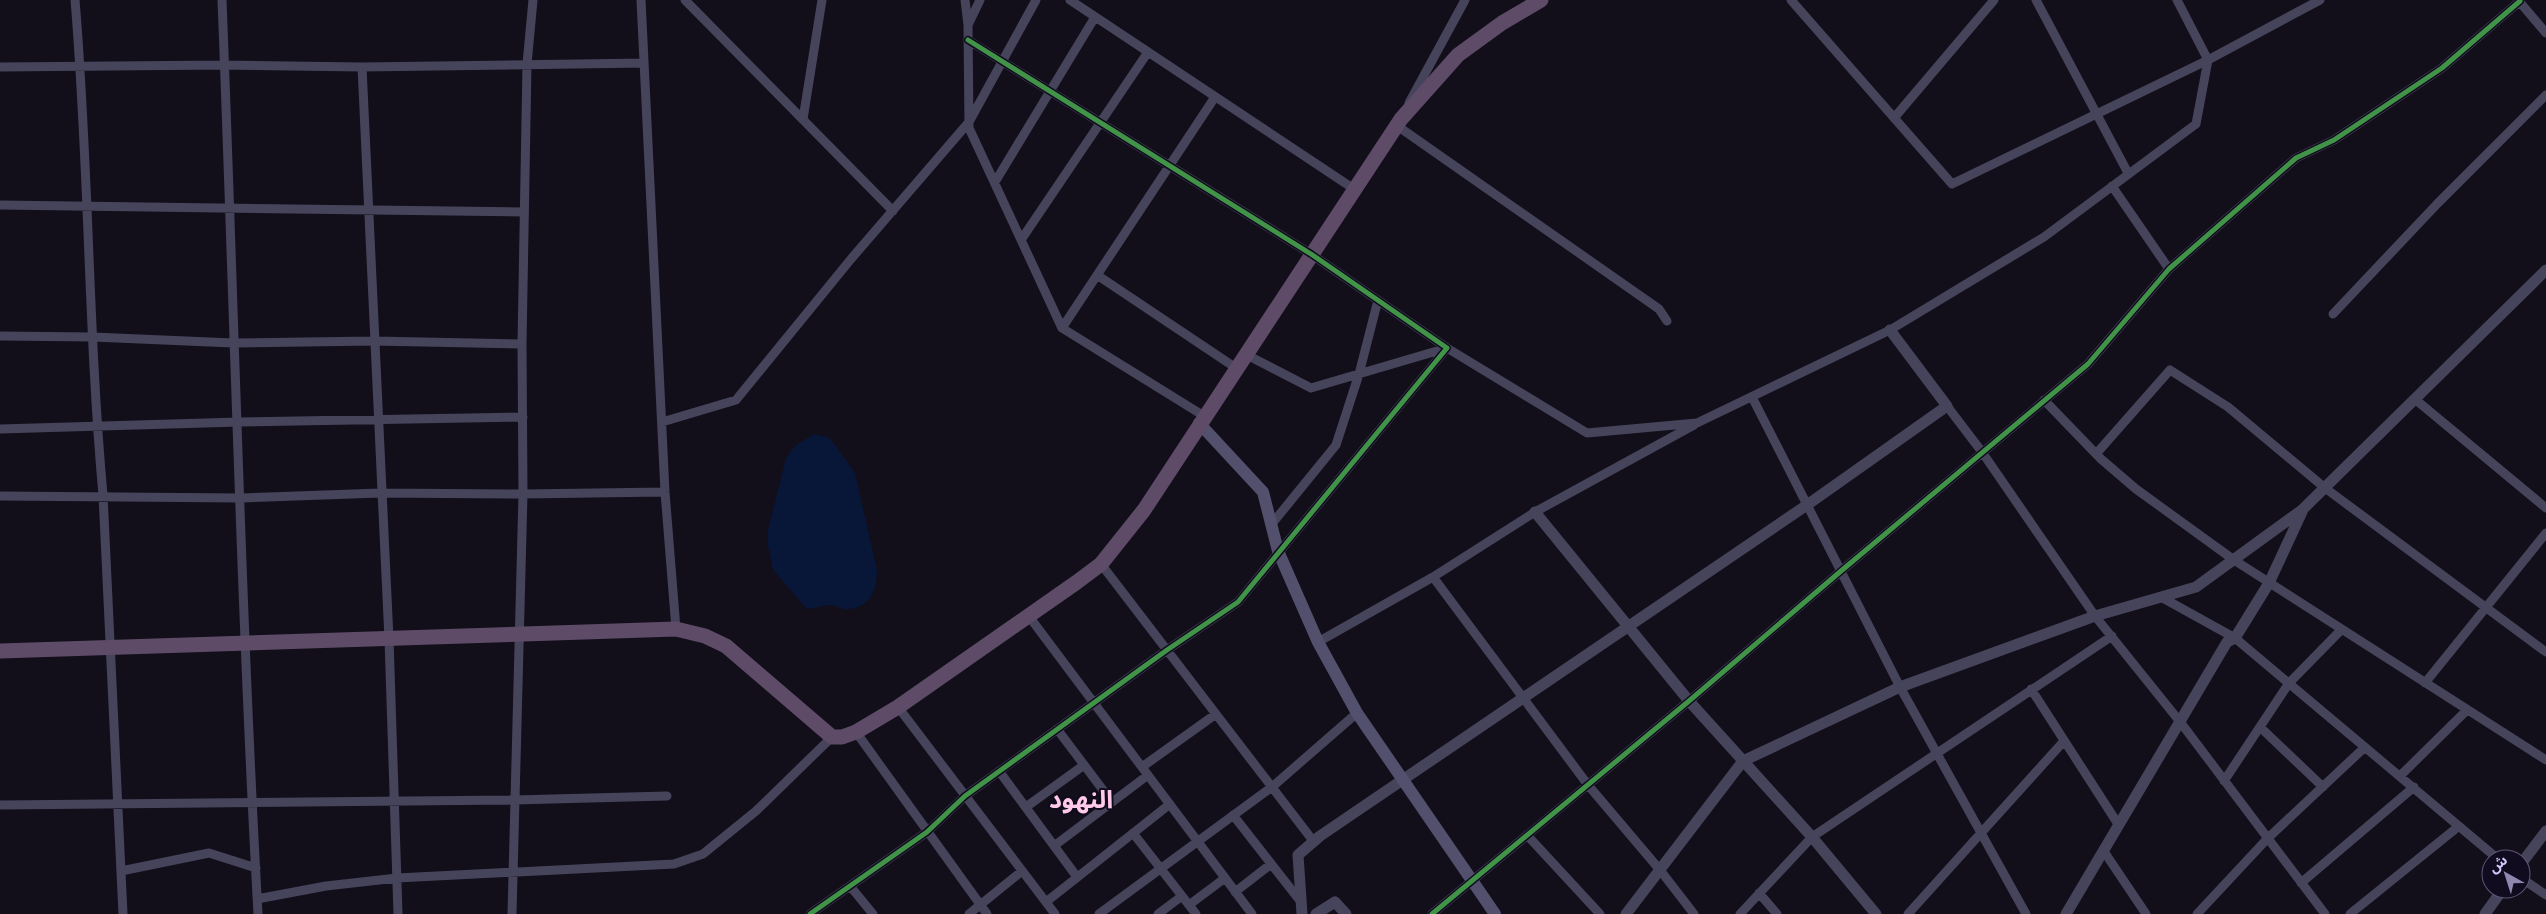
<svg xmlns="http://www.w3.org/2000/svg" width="2546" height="914" viewBox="0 0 2546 914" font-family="Roboto,'Noto Sans Arabic',sans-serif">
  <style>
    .water { fill: #081638 }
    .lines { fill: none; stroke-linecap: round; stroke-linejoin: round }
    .minor { stroke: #46445b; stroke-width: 9 }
    .tertiary { stroke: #46445b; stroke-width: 11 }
    .secondary { stroke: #53506e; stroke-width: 12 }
    .trunk { stroke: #5e4b68; stroke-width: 15 }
    .cycleway-casing { stroke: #100b1e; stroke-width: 8 }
    .cycleway { stroke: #419447; stroke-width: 5 }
    .labels { text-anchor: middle; stroke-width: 4; stroke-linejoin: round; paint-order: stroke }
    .town-label { font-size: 25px; font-weight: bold; fill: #ffcae8; stroke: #100b1e }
  </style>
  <rect width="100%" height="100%" fill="#120f1a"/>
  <path class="water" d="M814,434L828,437L833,442L855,473L877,570C877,589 871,607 849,609C842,610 836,605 830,605C822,605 815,609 807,609L773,570L768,546V530L786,458L795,446Z"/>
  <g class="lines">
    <path class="minor" d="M75,0C89,165 88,331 103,495L123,914
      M222,0C234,305 241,609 258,914
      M641,0L665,492L676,629
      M685,0L893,211
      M965,0L968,25
      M980,0L968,25L969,128L1062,328L1204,416
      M1070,0L1354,189
      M1791,0L1952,184L2208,60L2177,0
      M2036,0L2128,173
      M2518,0L2546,33
      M0,67L224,65L362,67L644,63
      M362,67L389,639L398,914
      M1409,103L1465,0
      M1894,118L1994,0
      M803,119L822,0
      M1396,125L1659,309L1667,321
      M995,182L1095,17
      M2112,186L2169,269
      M0,205L524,212
      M1021,240L1148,52
      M1097,275L1236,368
      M2333,314L2438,203L2546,95
      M1062,328L1215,97
      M0,336L93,337L233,343L374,341L522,344
      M1245,354L1311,388L1447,348L1587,433L1697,423L1890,330L2044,237L2196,124L2208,60L2320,0
      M1752,397L1900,687L2026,914
      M2044,400L2101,459L2136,489L2234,560L2546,760
      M2416,400L2546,508
      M1947,406L1982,452L2095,616L2181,723L2325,914
      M662,422L736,400L851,259L969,122L1036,0
      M0,429L239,422L523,417
      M2096,454L2170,370L2228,407L2325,488L2546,652
      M0,496L241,498L380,493L523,494L665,492
      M1271,525L1336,445L1359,374L1378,300
      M1101,564L1314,842
      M1433,577L1588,785L1660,870L1694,914
      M2161,597L2235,638L2498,859
      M1028,615L1252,914
      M1318,642L1433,577L1535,512L1694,425
      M2425,683L2546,533
      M2031,689L2118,824
      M898,707L1055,914
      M2260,727L2323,787
      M1057,729L1112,802
      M856,732L987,914
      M1142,767L1216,714
      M999,771L1077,877
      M2400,776L2467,710
      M2224,781L2289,683L2341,630
      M0,805L514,800L667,796
      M1026,807L1084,765
      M1233,815L1301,902
      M1133,833L1196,914
      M1527,835L1600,914
      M1054,846L1148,775
      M2103,850L2146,914
      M121,871L209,853L256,868
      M2521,878L2546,895
      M2301,883L2414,787
      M850,886L873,914
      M1235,892L1271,864
      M1759,893L1777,914
      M257,899L326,886L397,878L674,864L703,854L756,811L832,737
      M1046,902L1170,804
      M1189,905L1225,878
      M512,914L523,494L522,344L527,64L533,0
      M810,914L927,832L965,796L1167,650L1238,602L1447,348L1311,254L968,40
      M969,914L1022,871
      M1099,914L1272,787L1357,713
      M1158,914L1182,896
      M1432,914L1689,701L1841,571L2088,364L2169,269L2296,158L2334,140L2442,68L2520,1
      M1740,914L1812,837L2112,636
      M1908,914L2064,741
      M2197,914L2267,839L2365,747
      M2350,914L2459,826"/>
    <path class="tertiary" d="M1535,512L1689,701L1812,837L1876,914
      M2521,864L2546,831
      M1302,914L1298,855L1320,836L1807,505L1947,406L1890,330
      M1316,914L1335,902L1346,914
      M1626,914L1743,761L1900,687L2095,616L2196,587L2302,510L2546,270
      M2066,914L2227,642L2235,638L2269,583L2302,512
      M2485,914L2503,889"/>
    <path class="secondary" d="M1199,423L1263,492L1278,551L1318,642L1357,713L1495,914"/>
    <path class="trunk" d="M0,651L676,629L705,636L726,646L832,737H842L856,732L898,707L1077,582L1101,564L1144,510L1401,119L1458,55L1502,23L1541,0"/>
    <defs>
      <path id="cycleway" d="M810,914L927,832L965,796L1167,650L1238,602L1447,348L1311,254L968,40
        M1432,914L1689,701L1841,571L2088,364L2169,269L2296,158L2334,140L2442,68L2520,1"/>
    </defs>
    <use href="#cycleway" class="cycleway-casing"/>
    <use href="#cycleway" class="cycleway"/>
  </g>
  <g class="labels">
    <g class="town-label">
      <text x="1081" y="808">النهود</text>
    </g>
  </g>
  <g transform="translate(2506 874) rotate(321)"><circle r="24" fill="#100b1e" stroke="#5e5778"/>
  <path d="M0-4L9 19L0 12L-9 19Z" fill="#8f87af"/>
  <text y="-8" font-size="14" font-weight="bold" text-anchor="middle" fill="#d2c8ff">ش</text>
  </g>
</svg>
